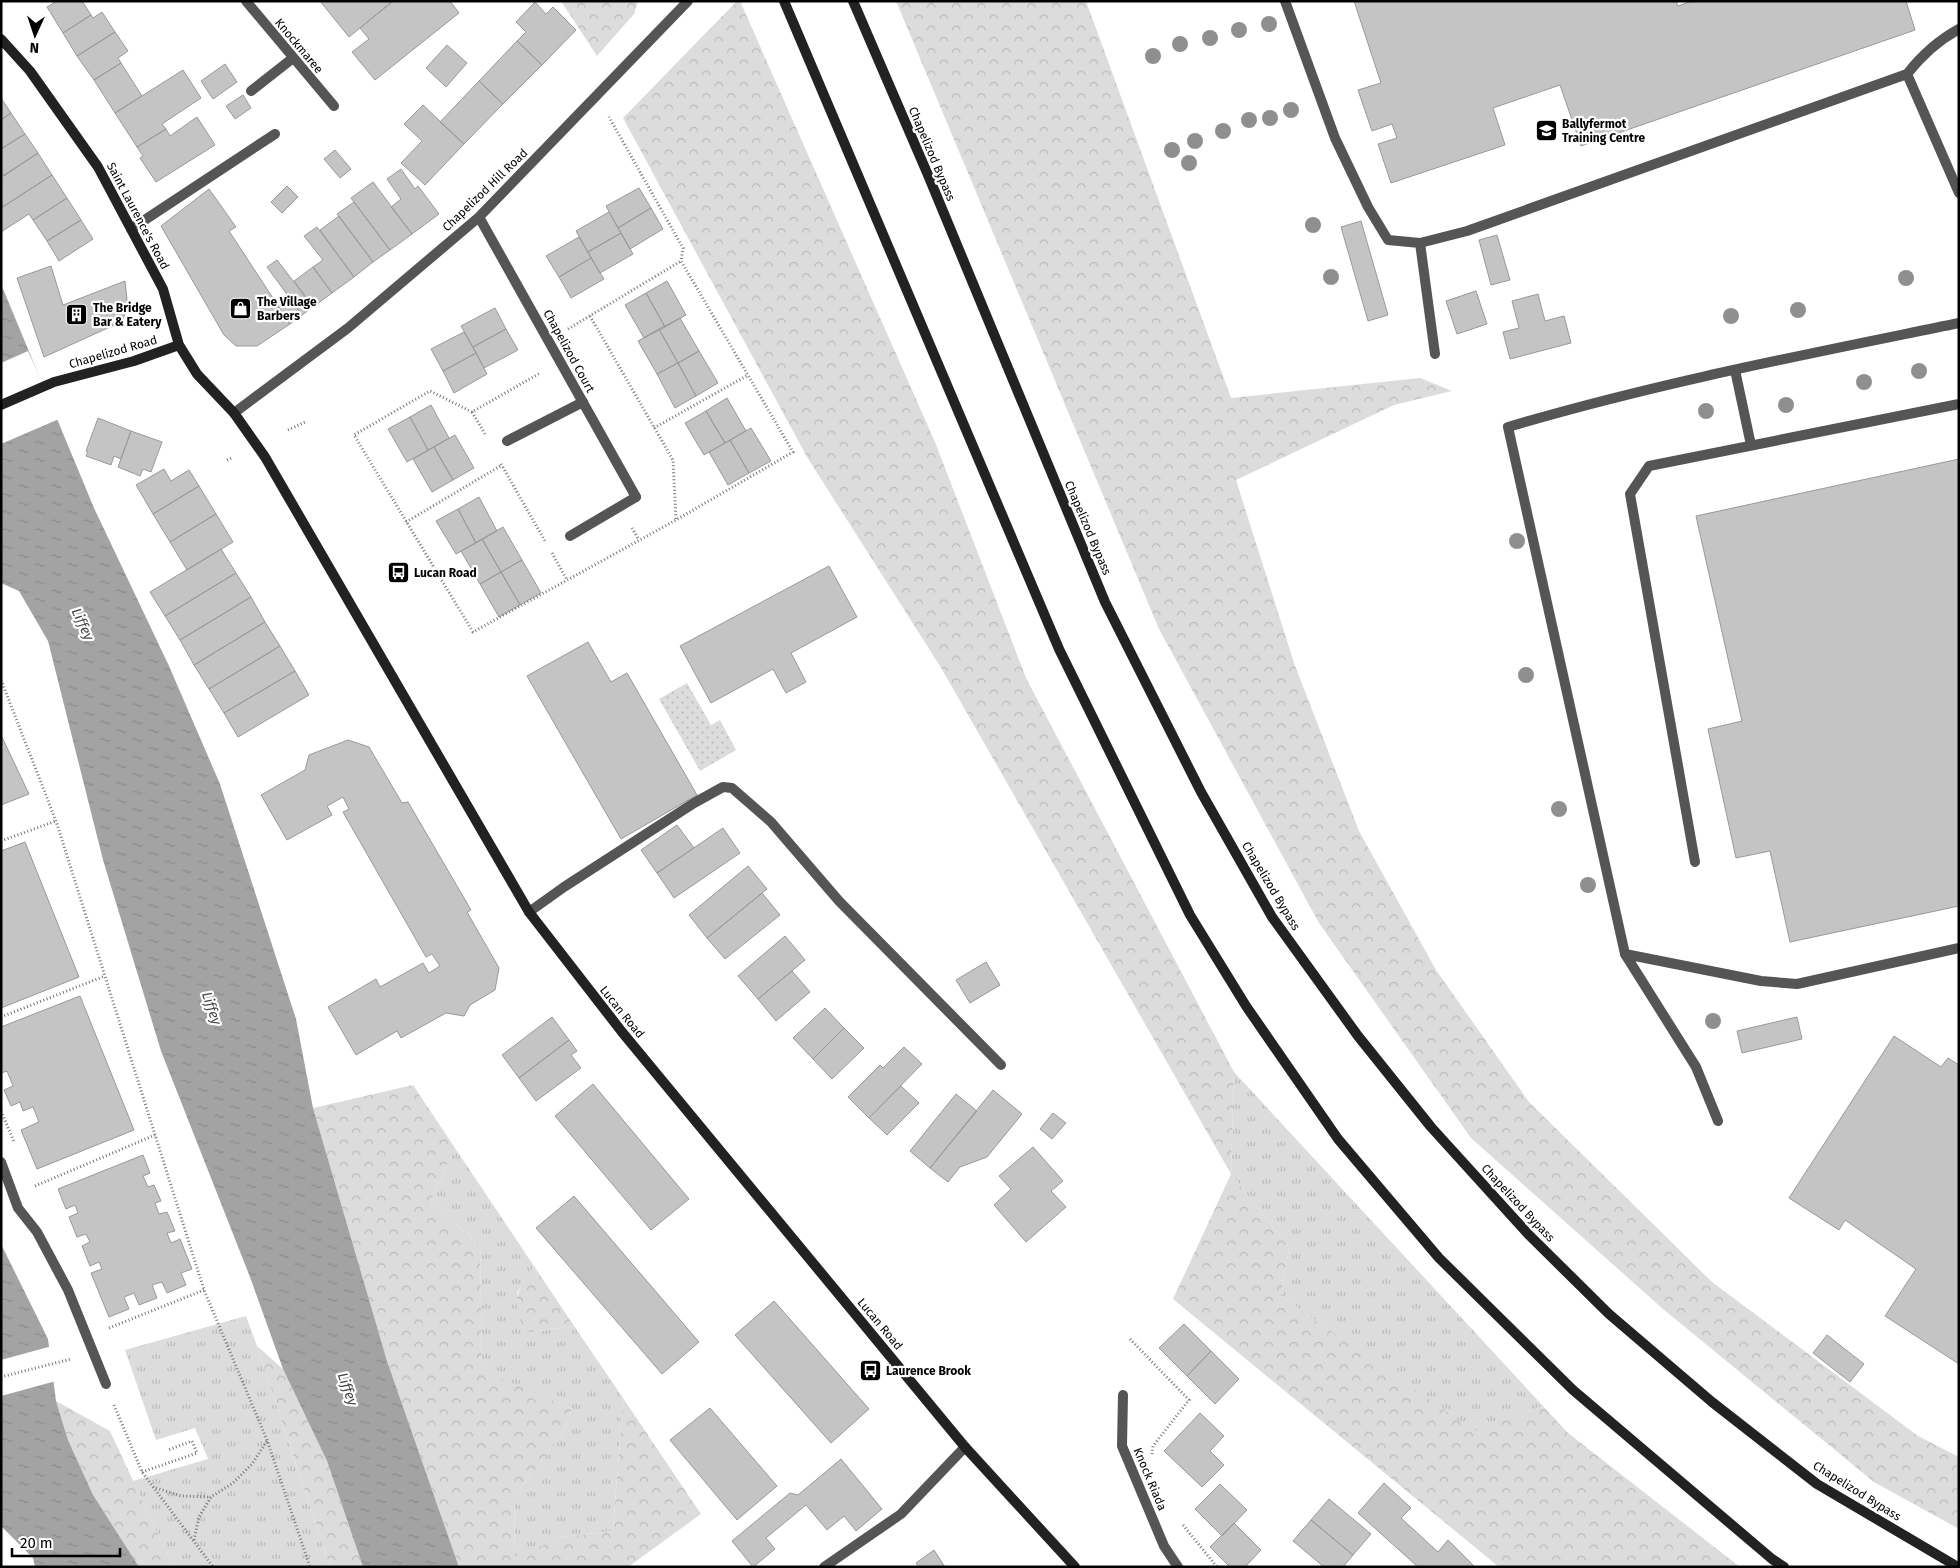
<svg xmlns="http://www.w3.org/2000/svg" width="1960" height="1568" viewBox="0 0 1960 1568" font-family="'Fira Sans',sans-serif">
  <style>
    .grass { fill: url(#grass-tufts) }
    .forest { fill: url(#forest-crowns) }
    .park { fill: url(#park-dots) }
    .water { fill: url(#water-ripples) }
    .pier { fill: #fff }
    .building { fill: #c4c4c4; stroke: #999 }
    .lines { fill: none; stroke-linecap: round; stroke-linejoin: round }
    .path { stroke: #777; stroke-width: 3; stroke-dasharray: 1 2.5; stroke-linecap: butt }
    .lane { stroke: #555; stroke-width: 10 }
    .street { stroke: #555; stroke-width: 10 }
    .secondary { stroke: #222; stroke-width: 10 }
    .tree { fill: #8f8f8f }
    .labels { text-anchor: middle; stroke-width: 4.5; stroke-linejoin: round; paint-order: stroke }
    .street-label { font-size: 12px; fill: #000; stroke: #fff }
    .poi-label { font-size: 12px; font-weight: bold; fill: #000; stroke: #fff; text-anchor: start }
    .water-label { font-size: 14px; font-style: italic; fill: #444; stroke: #fff }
  </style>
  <defs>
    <pattern id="grass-tufts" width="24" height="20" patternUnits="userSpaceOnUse" patternTransform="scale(1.25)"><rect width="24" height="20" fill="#dcdcdc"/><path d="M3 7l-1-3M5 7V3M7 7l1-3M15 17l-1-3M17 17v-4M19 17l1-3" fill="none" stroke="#bbb"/></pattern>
    <pattern id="forest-crowns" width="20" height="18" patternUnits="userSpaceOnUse" patternTransform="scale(1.25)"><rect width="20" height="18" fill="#dcdcdc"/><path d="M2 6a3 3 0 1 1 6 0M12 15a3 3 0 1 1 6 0" fill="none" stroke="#bbb"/></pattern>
    <pattern id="park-dots" width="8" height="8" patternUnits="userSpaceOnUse" patternTransform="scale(1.25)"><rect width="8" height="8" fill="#dcdcdc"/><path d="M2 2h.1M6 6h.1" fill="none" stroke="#bbb" stroke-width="1.8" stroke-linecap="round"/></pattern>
    <pattern id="water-ripples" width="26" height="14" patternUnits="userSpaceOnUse" patternTransform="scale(1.25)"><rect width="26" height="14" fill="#a3a3a3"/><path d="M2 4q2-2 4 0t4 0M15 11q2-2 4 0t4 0" fill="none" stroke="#8b8b8b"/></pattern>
  </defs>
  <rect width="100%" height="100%" fill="#fff"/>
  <path class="grass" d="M1234,1072L1543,1406L1474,1432L1281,1296L1289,1248L1231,1174Z
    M455,1148L534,1266L517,1293L526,1333L574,1326L623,1398L613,1531L563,1537L514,1558L515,1495L562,1434L572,1409L482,1371L480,1246L430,1202Z
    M246,1316L257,1346L330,1567H173L133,1481L208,1459L195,1428L156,1440L125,1350Z"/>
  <path class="forest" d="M561,1H638L634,14L597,56Z
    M737,1H740L935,442L1026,678L1234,1072L1231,1174L1289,1248L1281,1296L1474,1431L1543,1406L1568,1433L1740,1567H1499L1173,1299L1231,1174L940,666L807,457L623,118Z
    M896,1H1086L1231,398L1420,378L1452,391L1394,405L1236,480L1294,663L1359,831L1436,970L1529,1102L1712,1282L1918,1436L1959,1457V1529L1874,1482L1663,1309L1471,1138L1319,923L1159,629Z
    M413,1085L455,1148L430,1202L480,1246L482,1370L572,1409L562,1434L515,1495L514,1557L563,1537L613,1531L623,1398L701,1514L628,1567H459L387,1361L313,1108Z
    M534,1266L574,1326L526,1333C510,1300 515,1295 534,1266Z
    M257,1346L283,1369L327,1461L363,1567H330Z
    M56,1401L110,1431L173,1567H139L93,1496L68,1440Z"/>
  <path class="park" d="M687,683L711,725L720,720L736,750L700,771L659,699Z"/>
  <path class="water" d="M1,284L94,508L169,666L220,784L296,1019L313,1108L387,1361L459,1567H363L327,1461L283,1369L250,1277L161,1051L103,860L48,641L19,591L1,583Z
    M1,1244L48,1339L56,1401L68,1440L93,1495L139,1567H35L33,1558L1,1526Z"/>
  <path class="pier" d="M28,351L59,419L1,444V363Z
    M52,1346L56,1381L1,1396V1360Z"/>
  <path class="building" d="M57,1H82L91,15L63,33L47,7Z
    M320,1H393L349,37Z
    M393,1H450L459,13L375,80L352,52L369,39L360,28Z
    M1354,1H1676L1678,6L1692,1H1906L1915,30L1581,146L1560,85L1493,108L1505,145L1391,183L1378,144L1397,138L1392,124L1372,131L1358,90L1381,83Z
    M535,2L546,14L553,7L576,30L542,65L517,41L526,32L516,22Z
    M102,12L115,32L77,56L63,33L91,15L93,18Z
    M115,32L128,51L118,58L121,63L94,80L77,56Z
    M517,41L542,65L503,104L479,81Z
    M447,45L467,63L446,87L426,68Z
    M121,63L142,96L115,113L94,80Z
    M225,64L237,82L213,99L201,81Z
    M183,70L201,98L162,124L166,129L137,147L115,113Z
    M479,81L503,104L464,144L440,122Z
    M243,95L251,108L235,119L226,106Z
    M1,98L11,113L1,120Z
    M423,105L464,144L425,185L401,163L422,141L404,124Z
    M11,113L25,134L1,149V120Z
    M197,117L215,145L156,182L140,158L143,156L137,147L166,129L170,136Z
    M25,134L38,153L4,176L1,171V149Z
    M335,150L351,169L340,178L324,159Z
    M38,153L52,175L1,208V177Z
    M401,169L415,189L418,186L439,214L412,234L391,207L401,199L387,179Z
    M52,175L67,198L33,220L29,214L1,232V208Z
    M373,182L412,234L390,250L351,198Z
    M287,186L298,197L282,213L271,202Z
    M639,188L651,208L618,228L606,206Z
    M209,189L236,227L229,231L290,324L257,346H236L224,335L161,226Z
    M67,198L81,220L47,241L33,220Z
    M354,202L390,250L373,262L337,214Z
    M651,208L663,229L630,249L618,228Z
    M609,212L621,233L588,252L576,231Z
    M339,216L373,262L354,277L320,230Z
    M81,220L93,239L59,261L47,241Z
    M1361,221L1388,315L1368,321L1341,227Z
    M317,227L354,277L332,293L313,267L323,260L304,236Z
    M621,233L633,254L600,273L588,252Z
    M1497,235L1510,280L1491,285L1479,240Z
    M579,237L591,258L559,277L546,256Z
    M591,258L604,279L571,298L559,277Z
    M277,260L313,307L302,315L267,267Z
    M51,266L63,305L125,281L128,309L121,322L44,357L17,278Z
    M313,267L332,293L313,307L294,281Z
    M667,281L686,315L665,327L646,293Z
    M1476,291L1487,324L1457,334L1446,301Z
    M646,293L665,327L644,338L625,305Z
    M1538,294L1545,321L1564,316L1571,343L1510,359L1503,332L1519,328L1512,301Z
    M288,296L302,315L290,324L276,304Z
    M495,308L506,329L473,347L461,326Z
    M680,318L699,351L678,363L659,329Z
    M506,329L518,350L484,368L473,347Z
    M659,329L678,363L657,374L638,341Z
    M464,332L476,353L443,371L431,349Z
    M699,351L718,383L696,396L678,363Z
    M476,353L487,374L454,393L443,371Z
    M678,363L696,396L675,408L657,374Z
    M727,398L746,431L725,443L706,411Z
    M431,405L449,438L428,450L410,417Z
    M706,411L725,443L704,455L685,423Z
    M410,417L428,450L407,462L388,429Z
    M98,418L131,431L121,459L114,456L111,465L86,456L88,452L86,451Z
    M751,428L771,461L749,473L730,440Z
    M131,431L162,442L151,472L143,469L140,476L118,467Z
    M455,435L474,468L453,480L434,447Z
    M730,440L749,473L728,485L709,452Z
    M434,447L453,480L432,492L413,459Z
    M1959,459V906L1790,942L1770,851L1736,858L1708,729L1742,721L1696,516Z
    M164,469L171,481L189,470L199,486L153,514L136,485Z
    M199,486L216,514L170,542L153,514Z
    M479,497L497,531L476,543L458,509Z
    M458,509L476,543L456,554L436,521Z
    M216,514L233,542L187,570L170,542Z
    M503,527L522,560L501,572L482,539Z
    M482,539L501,572L480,584L461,551Z
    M221,549L236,573L165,616L150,592Z
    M522,560L541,593L520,605L501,572Z
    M829,566L857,617L791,653L806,682L786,693L773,669L711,703L680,646Z
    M501,572L520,605L499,617L480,584Z
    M236,573L251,597L180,640L165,616Z
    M251,597L265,622L194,665L180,640Z
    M265,622L280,646L209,689L194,665Z
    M588,642L611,682L627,673L697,795L621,839L527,676Z
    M280,646L295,671L224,713L209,689Z
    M295,671L309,695L238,737L224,713Z
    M1,735L29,794L1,805Z
    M348,740L369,747L402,803L408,802L471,910L467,912L499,968L495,990L470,1005L464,1016L446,1013L401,1038L397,1031L356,1055L328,1007L376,979L380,987L423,963L429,973L440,966L432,954L426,957L343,812L349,809L343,797L327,806L332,815L287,840L261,795L305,770L309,755Z
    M677,825L694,848L657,873L641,850Z
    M723,828L740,853L674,898L657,873Z
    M25,842L79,977L1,1008V851Z
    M748,866L767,889L707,938L689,915Z
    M762,893L780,915L725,959L707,938Z
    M785,936L805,960L758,999L738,976Z
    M986,962L1000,985L970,1003L956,980Z
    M792,971L810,992L776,1021L758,999Z
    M80,996L134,1130L37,1169L21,1130L39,1122L33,1107L23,1111L20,1102L11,1106L4,1090L13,1086L7,1071L1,1073V1027Z
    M825,1008L844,1028L813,1059L793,1038Z
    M552,1017L569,1040L519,1078L502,1055Z
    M1797,1017L1802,1039L1742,1053L1737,1031Z
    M844,1028L864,1048L832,1079L813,1059Z
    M1894,1036L1941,1067L1948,1058L1959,1065V1364L1885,1316L1916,1269L1845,1220L1839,1230L1789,1198Z
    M569,1040L577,1051L571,1055L581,1068L536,1101L519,1078Z
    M904,1047L922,1064L869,1118L848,1097L880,1065L883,1068Z
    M593,1084L689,1199L651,1230L555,1116Z
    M901,1086L919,1103L887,1135L869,1118Z
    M993,1090L1022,1114L987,1157L960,1167L948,1182L930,1168Z
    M956,1094L977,1111L930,1168L910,1151Z
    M1053,1113L1066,1123L1052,1139L1040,1129Z
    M1033,1147L1063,1181L1051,1191L1066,1207L1026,1242L994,1205L1011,1189L999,1176Z
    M143,1155L150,1173L143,1176L148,1187L154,1185L161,1201L155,1203L159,1214L167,1212L175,1231L167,1233L171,1243L180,1239L192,1269L181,1273L186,1285L167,1293L162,1282L152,1285L157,1298L139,1305L134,1293L124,1297L129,1309L109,1317L91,1273L102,1269L99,1262L90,1266L82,1246L90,1242L86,1234L77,1237L69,1217L78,1213L75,1205L66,1209L58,1189Z
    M574,1196L699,1342L662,1374L536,1228Z
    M774,1301L869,1409L831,1443L735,1335Z
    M1184,1324L1211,1351L1187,1376L1159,1348Z
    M1827,1335L1864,1364L1850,1382L1813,1353Z
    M1211,1351L1239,1379L1215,1404L1187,1376Z
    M710,1408L777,1486L737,1520L670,1440Z
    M1200,1413L1224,1436L1210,1451L1224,1465L1202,1487L1164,1451Z
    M841,1459L882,1509L856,1531L844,1516L827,1530L806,1505L766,1538L775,1549L753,1567L732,1541L790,1493L798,1495Z
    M1384,1483L1411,1508L1401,1518L1438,1552L1448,1540L1475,1567H1418L1358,1513Z
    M1220,1484L1247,1510L1222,1536L1195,1509Z
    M1329,1499L1371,1534L1353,1555L1311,1520Z
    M1311,1520L1353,1555L1343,1567H1324L1293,1541Z
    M1234,1523L1261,1550L1245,1567H1230L1210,1547Z
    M934,1550L945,1567H919L916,1563Z"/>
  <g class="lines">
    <path class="path" d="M590,316L673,460L676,520
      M568,329L681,261
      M472,412L430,391L354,435L473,632L676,520L793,452L681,261L683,248L609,117
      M654,428L748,375
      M288,430L305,422
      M485,434L472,412L540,373
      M227,460L232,458
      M501,464L545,541
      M406,522L502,465
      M632,528L639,540
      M552,553L567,580
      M1,680L56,821L204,1290L267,1440L310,1567
      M1,841L56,821
      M1,1017L105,976
      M1,1111L14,1142
      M35,1186L155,1135
      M109,1328L204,1290
      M1130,1339L1189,1400L1153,1446L1152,1454
      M1,1377L71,1359
      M114,1405L142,1472L213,1567
      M142,1472L197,1453L192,1441L168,1450
      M156,1488L181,1496L211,1497
      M1183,1525L1217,1567
      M194,1540L199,1517L211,1497L233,1483L252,1464L267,1441"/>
    <path class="lane" d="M1285,1L1335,138L1368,207L1388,240L1420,243L1467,231L1907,74L1959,193
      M1907,74C1922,55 1937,41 1959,29
      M251,91L293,58
      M131,229L275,134
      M1420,243L1435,354
      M1735,370L1751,445
      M507,441L583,402
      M570,536L636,497
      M1695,862L1630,494L1649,466L1959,404
      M529,912L564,887L694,803L723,787L732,788L771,822L839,901L1001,1065
      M1625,954L1761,981L1797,984L1959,948
      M1625,954L1696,1067L1718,1121
      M1,1162L18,1208L37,1232L68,1290L106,1384"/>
    <path class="street" d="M246,1L334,106
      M479,217L636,497
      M234,413L348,328L479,217L688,1
      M1625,954L1508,427C1656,383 1808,354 1959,323
      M1123,1395L1122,1446L1164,1546L1178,1567
      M824,1567L901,1514L965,1447"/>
    <path class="secondary" d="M784,1L1059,649L1190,915L1246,1006L1338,1139L1439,1258L1573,1390L1772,1559L1784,1567
      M853,1L928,175L1105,602L1201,792L1272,917L1358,1036L1431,1127L1528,1234L1609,1314L1712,1402L1817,1484L1958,1567
      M1,39L30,71L98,167L163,289L179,345L197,374L234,413L265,457L529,912L622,1032L965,1447L1075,1567
      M1,405L54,382L134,361L179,345"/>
  </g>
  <g class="tree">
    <circle cx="1269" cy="24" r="8"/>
    <circle cx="1239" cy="30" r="8"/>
    <circle cx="1210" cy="38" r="8"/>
    <circle cx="1180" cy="44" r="8"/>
    <circle cx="1153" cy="56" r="8"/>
    <circle cx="1291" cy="110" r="8"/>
    <circle cx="1270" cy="118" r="8"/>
    <circle cx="1249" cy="120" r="8"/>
    <circle cx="1223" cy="131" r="8"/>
    <circle cx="1195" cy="141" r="8"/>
    <circle cx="1172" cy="150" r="8"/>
    <circle cx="1189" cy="163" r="8"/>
    <circle cx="1313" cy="225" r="8"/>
    <circle cx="1331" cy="277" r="8"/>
    <circle cx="1906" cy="278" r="8"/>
    <circle cx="1798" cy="310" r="8"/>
    <circle cx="1731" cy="316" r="8"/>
    <circle cx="1919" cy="371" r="8"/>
    <circle cx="1864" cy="382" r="8"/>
    <circle cx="1786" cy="405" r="8"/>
    <circle cx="1706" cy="411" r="8"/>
    <circle cx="1517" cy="541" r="8"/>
    <circle cx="1526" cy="675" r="8"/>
    <circle cx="1559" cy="809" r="8"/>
    <circle cx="1588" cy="885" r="8"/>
    <circle cx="1713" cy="1021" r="8"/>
  </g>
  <defs>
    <symbol id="university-square" viewBox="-11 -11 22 22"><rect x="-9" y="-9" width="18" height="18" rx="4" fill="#000" stroke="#fff"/><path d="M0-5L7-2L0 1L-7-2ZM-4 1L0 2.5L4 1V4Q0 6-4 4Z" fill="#fff"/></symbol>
    <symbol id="shop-square" viewBox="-11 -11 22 22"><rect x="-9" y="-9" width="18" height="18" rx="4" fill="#000" stroke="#fff"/><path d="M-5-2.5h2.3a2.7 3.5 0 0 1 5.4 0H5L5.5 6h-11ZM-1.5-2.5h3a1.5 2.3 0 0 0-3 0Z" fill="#fff"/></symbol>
    <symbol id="building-square" viewBox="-11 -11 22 22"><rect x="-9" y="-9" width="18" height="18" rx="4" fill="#000" stroke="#fff"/><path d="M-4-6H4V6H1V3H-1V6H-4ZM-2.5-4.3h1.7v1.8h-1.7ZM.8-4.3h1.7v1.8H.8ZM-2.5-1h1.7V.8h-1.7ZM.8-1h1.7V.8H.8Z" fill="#fff"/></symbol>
    <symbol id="bus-square" viewBox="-11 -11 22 22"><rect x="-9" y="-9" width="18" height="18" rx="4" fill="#000" stroke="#fff"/><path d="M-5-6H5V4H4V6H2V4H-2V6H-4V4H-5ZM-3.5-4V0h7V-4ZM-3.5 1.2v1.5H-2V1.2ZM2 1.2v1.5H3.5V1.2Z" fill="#fff"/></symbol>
  </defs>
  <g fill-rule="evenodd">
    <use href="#university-square" x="1534" y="118" width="25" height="25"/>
    <use href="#shop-square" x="228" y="296" width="25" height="25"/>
    <use href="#building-square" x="64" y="302" width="25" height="25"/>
    <use href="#bus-square" x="386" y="560" width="25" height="25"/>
    <use href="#bus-square" x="858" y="1358" width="25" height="25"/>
  </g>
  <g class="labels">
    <g class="street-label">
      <text transform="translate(299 46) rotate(50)" y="4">Knockmaree</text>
      <text transform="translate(932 154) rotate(67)" y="4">Chapelizod Bypass</text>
      <text transform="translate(485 190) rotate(-44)" y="4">Chapelizod Hill Road</text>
      <text transform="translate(138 216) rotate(62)" y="4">Saint Laurence's Road</text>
      <text transform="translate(569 351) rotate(61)" y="4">Chapelizod Court</text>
      <text transform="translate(113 352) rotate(-16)" y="4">Chapelizod Road</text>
      <text transform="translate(1088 528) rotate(67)" y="4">Chapelizod Bypass</text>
      <text transform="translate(1271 886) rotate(59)" y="4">Chapelizod Bypass</text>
      <text transform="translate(622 1012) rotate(51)" y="4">Lucan Road</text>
      <text transform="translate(1518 1203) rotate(47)" y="4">Chapelizod Bypass</text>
      <text transform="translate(880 1324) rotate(50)" y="4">Lucan Road</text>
      <text transform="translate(1150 1479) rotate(67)" y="4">Knock Riada</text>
      <text transform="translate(1857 1491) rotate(32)" y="4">Chapelizod Bypass</text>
    </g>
    <g class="poi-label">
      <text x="1562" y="128">Ballyfermot<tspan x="1562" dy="14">Training Centre</tspan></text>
      <text x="257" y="306">The Village<tspan x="257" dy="14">Barbers</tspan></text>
      <text x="93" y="312">The Bridge<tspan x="93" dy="14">Bar &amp; Eatery</tspan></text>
      <text x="414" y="577">Lucan Road</text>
      <text x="886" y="1375">Laurence Brook</text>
    </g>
    <g class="water-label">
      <text transform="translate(83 624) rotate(65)" y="5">Liffey</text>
      <text transform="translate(212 1008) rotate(71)" y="5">Liffey</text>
      <text transform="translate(348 1389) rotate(70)" y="5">Liffey</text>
    </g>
  </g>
  <rect width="1960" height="1568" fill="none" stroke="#000000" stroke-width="5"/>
  <g transform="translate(35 35) rotate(183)" stroke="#ffffff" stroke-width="4" paint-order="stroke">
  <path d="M0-4L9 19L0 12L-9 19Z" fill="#000000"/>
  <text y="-8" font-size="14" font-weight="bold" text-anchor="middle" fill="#000000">N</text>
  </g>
  <path d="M12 1548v8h108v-8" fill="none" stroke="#000000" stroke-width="2.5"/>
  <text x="20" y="1548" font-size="15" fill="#000000" stroke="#ffffff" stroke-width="4" paint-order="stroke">20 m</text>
</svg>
